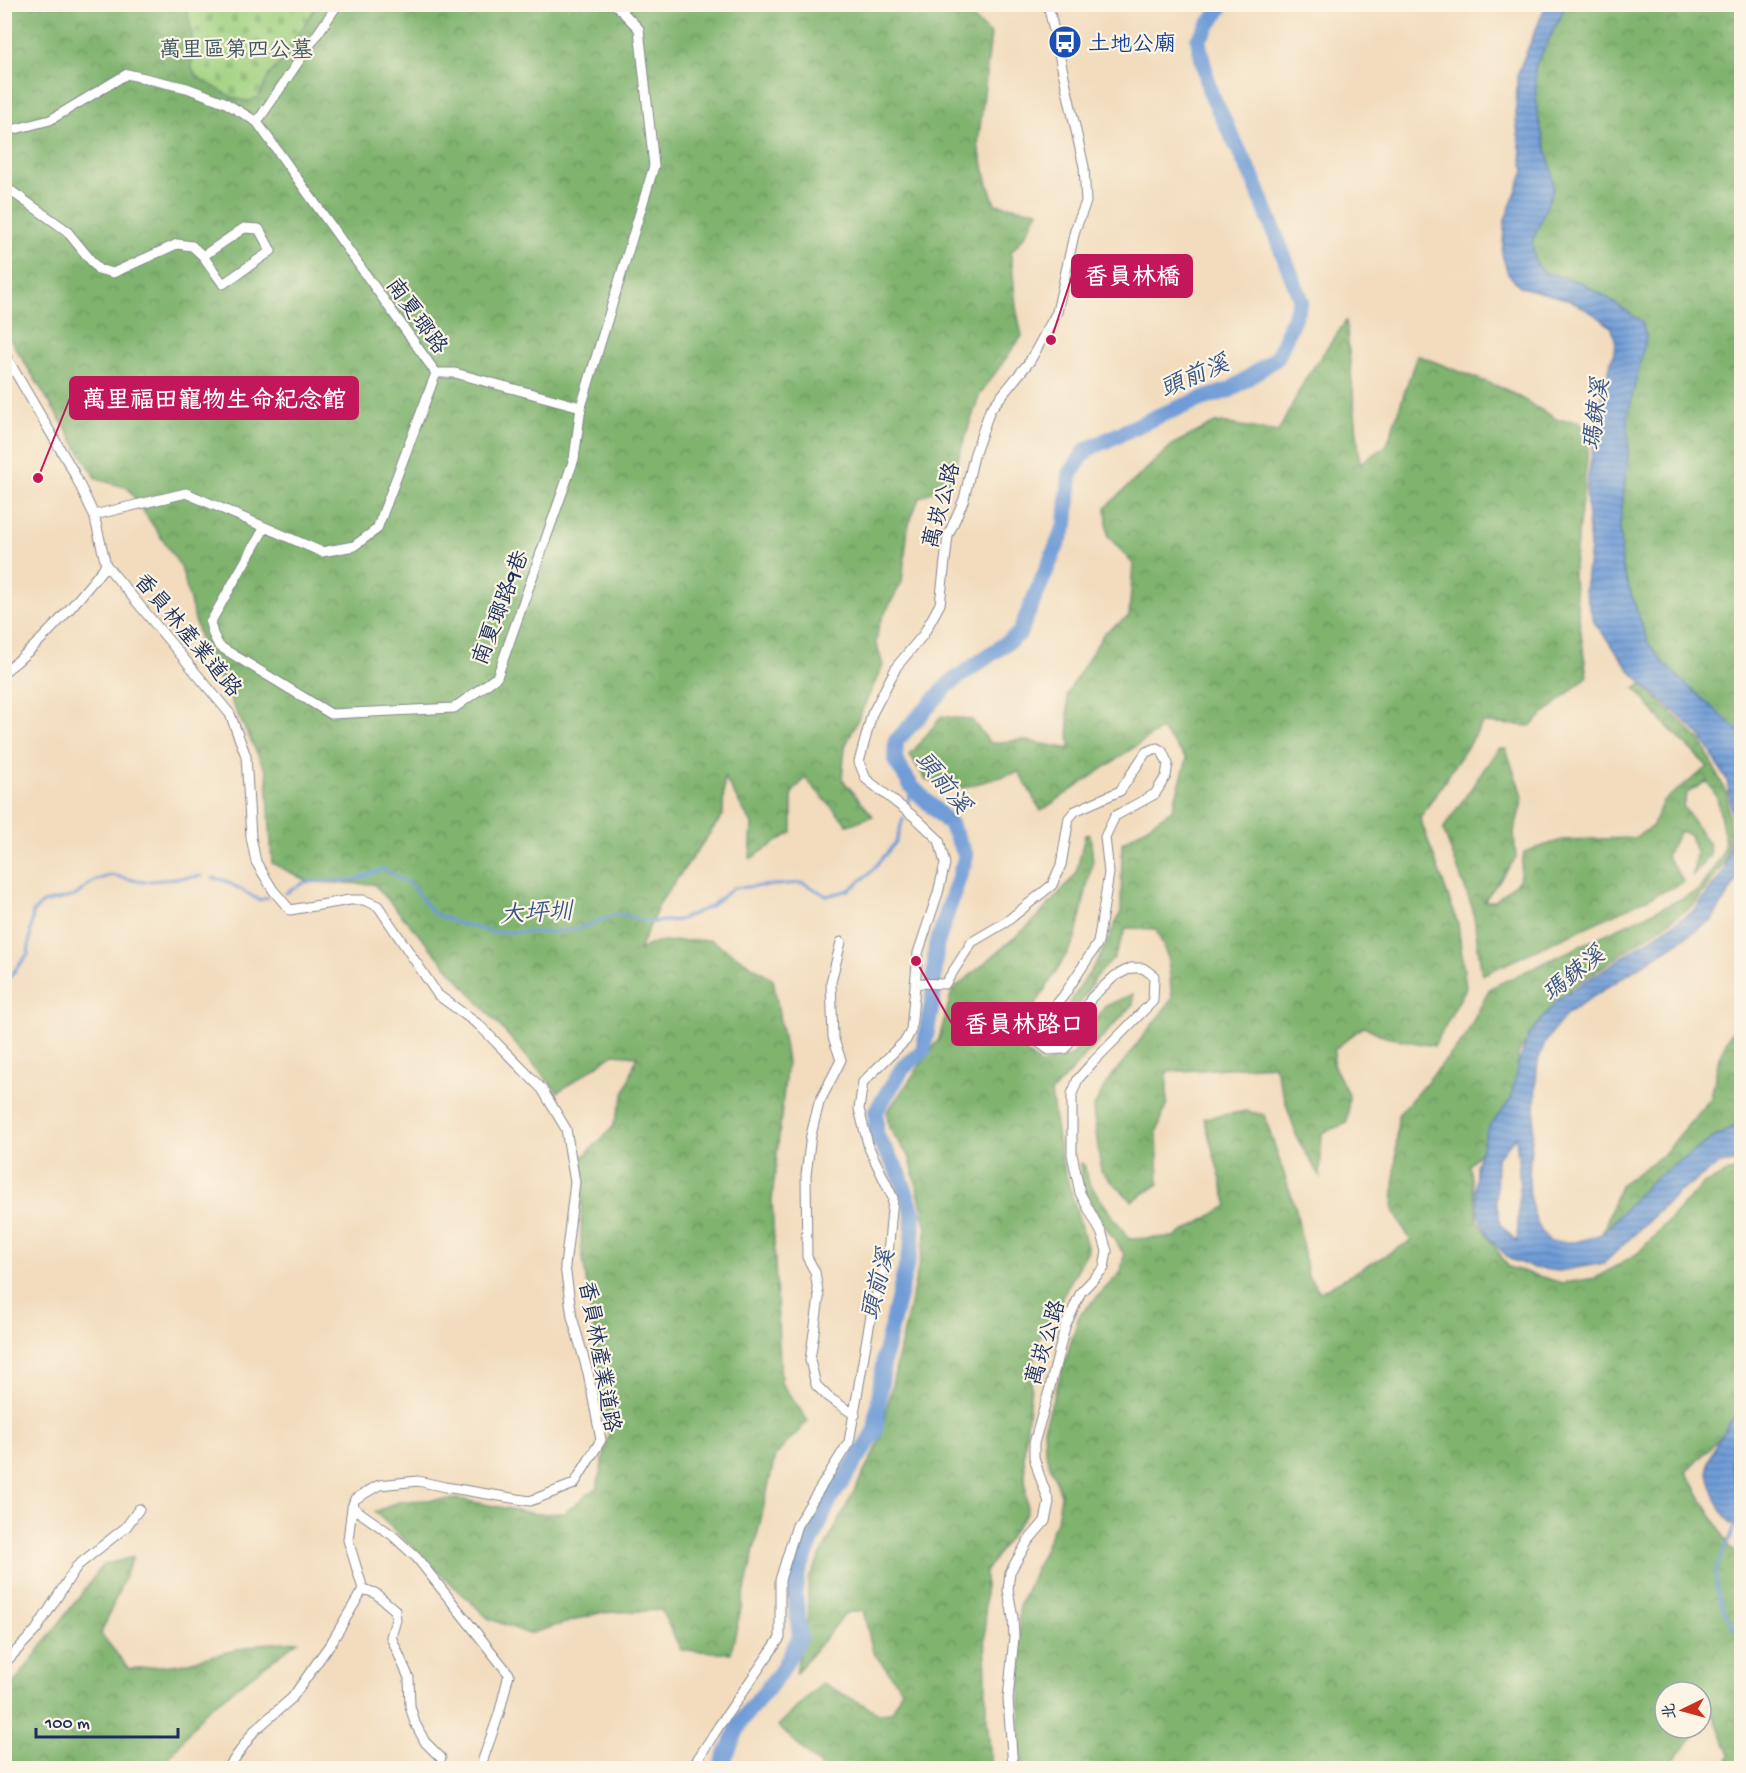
<svg xmlns="http://www.w3.org/2000/svg" width="1746" height="1773" viewBox="0 0 1746 1773" font-family="'Gochi Hand','LXGW WenKai TC',sans-serif">
  <style>
    .forest { fill: url(#forest-crowns); stroke: #4d7166; stroke-width: 1.5; fill-rule: evenodd }
    .cemetery { fill: url(#cemetery-stones); stroke: #5d806f; stroke-width: 1.5 }
    .water { fill: url(#water-rules); stroke: #45669a; stroke-width: 1.5; fill-rule: evenodd }
    .lines { fill: none; stroke-linecap: round; stroke-linejoin: round }
    .stream { stroke: #6f9cd7; stroke-width: 3 }
    .river { stroke: #6f9cd7; stroke-width: 16 }
    .minor-casing { stroke: #86868e; stroke-width: 11 }
    .minor { stroke: #fff; stroke-width: 9 }
    .labels { text-anchor: middle; stroke-width: 4.5; stroke-linejoin: round; paint-order: stroke }
    .transit-label { font-size: 22px; fill: #164399; stroke: #fcf5e5; text-anchor: start }
    .park-label { font-size: 22px; fill: #3c5866; stroke: #fcf5e5 }
    .street-label { font-size: 22px; fill: #1b2f5e; stroke: #fcf5e5 }
    .water-label { font-size: 24px; font-style: italic; fill: #385588; stroke: #fcf5e5 }
    .leader { fill: none; stroke: #c2185b; stroke-width: 2 }
    .callout-dot { fill: #c2185b; stroke: #fcf5e5; stroke-width: 2 }
    .callout { fill: #c2185b; stroke: #c2185b; stroke-width: 2 }
    .callout-label { font-size: 24px; text-anchor: middle; font-weight: bold; fill: #fff }
  </style>
  <defs>
    <pattern id="forest-crowns" width="20" height="18" patternUnits="userSpaceOnUse" patternTransform="scale(1.5)"><rect width="20" height="18" fill="#7fb36e"/><path d="M2 6a3 3 0 1 1 6 0M12 15a3 3 0 1 1 6 0" fill="none" stroke="#67925e"/></pattern>
    <pattern id="cemetery-stones" width="16" height="16" patternUnits="userSpaceOnUse" patternTransform="scale(1.5)"><rect width="16" height="16" fill="#9fd180"/><path d="M2 7V4a2 2 0 0 1 4 0v3zM10 15v-3a2 2 0 0 1 4 0v3z" fill="#88b471"/></pattern>
    <pattern id="water-rules" width="6" height="5" patternUnits="userSpaceOnUse" patternTransform="scale(1.5)"><rect width="6" height="5" fill="#6f9cd7"/><path d="M0 2.5h6" fill="none" stroke="#5a80b2"/></pattern>
  </defs>
  <rect width="100%" height="100%" fill="#fcf5e5"/>
  <filter id="ink" filterUnits="userSpaceOnUse"><feTurbulence type="fractalNoise" baseFrequency=".0167" numOctaves="2"/><feDisplacementMap in="SourceGraphic" scale="12" xChannelSelector="R" yChannelSelector="G"/><feConvolveMatrix kernelMatrix="1 2 1 2 8 2 1 2 1" color-interpolation-filters="sRGB"/></filter>
  <filter id="wash" filterUnits="userSpaceOnUse"><feTurbulence type="fractalNoise" baseFrequency=".008" numOctaves="4" result="noise"/><feDisplacementMap in="SourceGraphic" scale="24" xChannelSelector="R" yChannelSelector="G"/><feGaussianBlur stdDeviation="1.35" result="paint"/><feColorMatrix in="noise" values="0 0 0 0 0 0 0 0 0 0 0 0 0 0 0 0 0 1.4 0 .05"/><feComposite in="paint" operator="in"/></filter>
  <g filter="url(#wash)">
    <rect width="100%" height="100%" fill="#f2dcbd"/>
    <path class="forest" d="M957,4L991,34L978,145L988,184L995,204L1038,211L1026,234L1011,252L1016,307L1022,336L980,394L950,482L919,498L908,527L902,582L879,624L876,643L883,665L845,747L842,779L873,816L848,825L805,778L792,793V832L750,859L752,824L724,777L723,815L661,901L639,950L656,942L711,940L773,979L787,1061L772,1201L781,1383L808,1421L775,1456L731,1653L681,1650L661,1610L599,1613L529,1634L488,1618L375,1512L401,1501L458,1499L536,1514L564,1513L597,1487L609,1434L581,1245L582,1158L613,1127L637,1056L614,1054L558,1092L374,884L309,882L272,863L267,773L200,639L181,567L128,488L97,479L5,331V5Z
      M1566,5H1741V734L1665,665L1648,643L1622,567L1620,526L1628,455V414L1646,337L1642,322L1606,297L1580,282L1545,273L1535,262L1532,242L1553,190L1552,171L1537,113L1535,67Z
      M1346,321L1360,463L1387,445L1417,355L1507,390L1558,420L1578,421L1590,435L1573,575L1587,677L1530,726L1483,723L1420,818L1458,924L1466,988L1434,1046L1385,1037L1364,1026L1335,1049L1333,1064L1349,1096L1347,1123L1322,1133L1320,1177L1297,1138L1274,1065L1167,1072V1103L1157,1132L1159,1184L1132,1201L1101,1171L1093,1109L1106,1084L1172,999L1168,958L1156,929L1126,928L1114,958L1095,978L1068,1024L1056,1035L1053,1028L1099,958L1121,912L1122,843L1172,810L1187,759L1161,729L1041,811L1019,772L961,788L926,780L910,755L942,716L972,720L990,743L1022,740L1070,749L1067,694L1104,633L1129,616L1133,564L1108,536L1106,507L1173,444L1217,422L1278,432L1306,378Z
      M1642,684L1701,741L1727,794L1730,833L1724,864L1694,905L1571,988L1518,1053L1515,1108L1469,1165L1478,1221L1508,1267L1562,1283L1596,1278L1638,1253L1703,1184L1741,1167V1418L1736,1421L1686,1472L1732,1550L1741,1554V1768H1725L1730,1755L1713,1714L1666,1768H1022L1020,1741L1019,1607L1057,1520L1061,1495L1045,1452L1044,1428L1079,1316L1121,1272L1124,1254C1107,1227 1079,1196 1080,1163L1084,1165L1089,1183L1129,1239L1174,1237L1228,1206L1204,1118L1246,1111L1264,1115L1296,1209L1308,1276L1320,1292L1411,1241L1393,1210L1398,1115L1464,1039L1490,988L1698,891L1721,857L1725,840L1717,797L1707,781L1687,793L1683,806L1709,845L1710,855L1693,875L1696,852L1690,835L1680,831L1666,856L1684,882L1482,975L1473,910L1443,829L1498,749H1506L1523,798L1514,832L1516,858L1484,901H1495L1519,880L1524,852L1562,840L1634,838L1652,827L1663,801L1708,767L1662,721L1635,688ZM1665,1692H1701V1728H1665Z
      M1090,834L1093,860L1075,940L1030,1014L1022,1032L1025,1051L1040,1064L1072,1056L1105,1006L1133,994V1004L1051,1093L1061,1158L1088,1250L1035,1347L1024,1454L1027,1512L985,1572L986,1711L992,1768H822L778,1726L822,1683L879,1713L892,1712L902,1689L873,1652L863,1610L846,1613L795,1674L808,1617V1580L879,1443L927,1229L910,1158L889,1128L887,1112L939,1039L952,991L1035,920L1076,874L1085,835Z
      M1741,1024V1123L1710,1140L1651,1181L1602,1234L1620,1185L1663,1155L1711,1098L1719,1057L1730,1034Z
      M133,1557L101,1634L129,1669L180,1664L260,1644L298,1641L206,1710L168,1759L166,1768H5V1695L103,1565Z"/>
    <path class="cemetery" d="M186,5V4L317,5L280,63L269,75L259,97L247,102L232,97L197,77L192,69V35Z"/>
    <path class="water" d="M1546,5H1566L1535,67L1537,113L1552,171L1553,190L1532,242L1535,262L1545,273L1580,282L1606,297L1642,322L1646,337L1628,414V455L1620,526L1622,568L1648,643L1665,665L1742,734V867L1738,878L1712,920L1569,1012C1557,1026 1544,1040 1539,1058C1535,1073 1536,1093 1535,1109C1532,1150 1517,1208 1550,1242H1576L1602,1234L1651,1181L1710,1140L1741,1123V1161L1720,1164L1678,1193L1604,1263L1559,1271L1534,1268L1510,1259L1490,1239L1479,1216L1475,1192L1476,1166L1488,1128L1511,1099L1518,1064L1529,1035L1558,999L1695,910L1724,871L1734,827L1727,780L1702,737L1633,674L1594,622L1585,591L1590,548L1586,490L1600,405L1616,343L1612,328L1597,316L1570,300L1521,287L1508,274L1502,254L1505,220L1524,171L1516,120L1517,75ZM1516,1136L1520,1183L1517,1242L1501,1225L1496,1200L1497,1158Z
      M1741,1408V1435L1731,1462L1736,1483L1741,1494V1528C1738,1526 1732,1524 1729,1521C1719,1510 1706,1478 1708,1464C1711,1450 1731,1418 1741,1408Z"/>
    <g class="lines">
      <path class="stream" d="M908,802L912,787
        M213,878L224,880L259,900L268,898
        M286,893L305,882L355,880L383,869L411,885L433,913L454,922L492,932H555L581,928L616,914L653,922L679,920L711,906L733,888L803,883L827,896L849,890L869,874L896,842L903,819
        M4,984L28,954L33,912L43,903L75,896L92,882L111,875L142,882L201,876
        M1736,1522C1732,1540 1719,1556 1716,1571C1712,1592 1730,1625 1742,1642"/>
      <path class="river" d="M720,1768L741,1721L780,1673L800,1637L795,1594L797,1575L829,1501L875,1432L884,1357L912,1243L913,1213L899,1173L876,1135V1111L902,1069L923,1051L933,999L936,946L966,856L950,824L912,787L895,760L896,741L950,683L1019,634L1066,524L1070,474L1086,450L1156,417L1199,400L1230,390L1277,358L1301,300L1255,183L1210,92L1198,40L1223,4"/>
    </g>
  </g>
  <g filter="url(#ink)">
    <g class="lines">
      <defs>
        <path id="minor" d="M257,122L338,4
          M4,132L50,120L127,74L187,88L224,102L257,122L436,373L377,529L354,546L322,552L186,493L94,515
          M4,186L66,230L98,269L113,273L177,244L192,246L203,256L223,284L271,251L259,229L244,228L203,256
          M4,353L73,471L94,515L106,565L230,714L246,756L251,837L256,862L273,890L290,910L350,900H364L378,906L438,995L479,1025L542,1089L566,1129L575,1182L565,1266L572,1317L588,1373L601,1440L574,1484L530,1501L445,1487L418,1481L379,1485L355,1499L352,1507L392,1535L417,1558L509,1674L499,1714L480,1768
          M436,373H455L581,407L654,166L639,29L615,4
          M265,527L210,623L213,634L219,646L331,714L454,708L497,677L574,459L581,407
          M4,672C43,642 76,603 106,565
          M841,942L831,982L833,1037L841,1060L819,1103L811,1135L806,1175L807,1257L815,1272L819,1298L810,1360L816,1385L828,1397L855,1415
          M915,983L945,984L972,942L1006,922L1052,885L1061,865L1069,818L1075,811L1120,791L1146,752L1157,748L1162,751L1168,764L1166,776L1155,794L1115,816L1105,837L1109,873L1098,943L1064,995L1038,1027L1037,1041L1049,1050L1065,1049L1075,1033L1091,998L1115,976L1131,968H1143L1154,976L1153,1001L1093,1062L1078,1079L1072,1094V1154L1080,1193L1102,1234L1107,1251L1104,1268L1081,1292L1065,1327L1049,1391L1034,1443V1457L1039,1474L1049,1502L1045,1521L1028,1541L1010,1572L1008,1590L1013,1618L1014,1637L1008,1699L1013,1768
          M363,1589L375,1593L395,1610L396,1620L391,1637L409,1678L410,1706L415,1723L425,1742L441,1758
          M4,1664L36,1630L77,1566L126,1527L139,1509
          M228,1768L254,1731L292,1698L333,1640L363,1589L348,1540L352,1507
          M692,1768L719,1726L780,1638V1580L797,1525L849,1442L871,1315L888,1254L893,1198L869,1148L859,1109L863,1082L906,1040L911,1030L918,953L938,893L945,864L939,840L917,819L866,779L859,762L872,714L897,666L923,635L940,604L948,536L964,499L974,456L990,410L1030,361L1057,312L1075,230L1086,202L1084,167L1048,4"/>
      </defs>
      <use href="#minor" class="minor-casing"/>
      <use href="#minor" class="minor"/>
    </g>
  </g>
  <defs>
    <symbol id="bus-disc" viewBox="-11 -11 22 22"><circle r="9.5" fill="#1a4fb4" stroke="#fcf5e5"/><path d="M-5-6H5V4H4V6H2V4H-2V6H-4V4H-5ZM-3.5-4V0h7V-4ZM-3.5 1.2v1.5H-2V1.2ZM2 1.2v1.5H3.5V1.2Z" fill="#fff"/></symbol>
  </defs>
  <g fill-rule="evenodd">
    <use href="#bus-disc" x="1046" y="23" width="38" height="38"/>
  </g>
  <g class="labels">
    <g class="transit-label">
      <text x="1088" y="50">土地公廟</text>
    </g>
    <g class="park-label">
      <text x="236" y="56">萬里區第四公墓</text>
    </g>
    <g class="street-label">
      <text transform="translate(418 315) rotate(54)" y="8">南夏瑯路</text>
      <text transform="translate(940 505) rotate(-75)" y="8">萬崁公路</text>
      <text transform="translate(499 607) rotate(-69)" y="8">南夏瑯路9巷</text>
      <text transform="translate(189 634) rotate(50)" y="8">香員林產業道路</text>
      <text transform="translate(1044 1342) rotate(-73)" y="8">萬崁公路</text>
      <text transform="translate(601 1356) rotate(80)" y="8">香員林產業道路</text>
    </g>
    <g class="water-label">
      <text transform="translate(1194 375) rotate(-23)" y="8">頭前溪</text>
      <text transform="translate(1595 414) rotate(-82)" y="8">瑪鋉溪</text>
      <text transform="translate(944 782) rotate(51)" y="8">頭前溪</text>
      <text transform="translate(536 912) rotate(-3)" y="8">大坪圳</text>
      <text transform="translate(1573 973) rotate(-39)" y="8">瑪鋉溪</text>
      <text transform="translate(877 1284) rotate(-76)" y="8">頭前溪</text>
    </g>
  </g>
  <path class="leader" d="M1051 340L1072 276M38 478L70 398M916 961L952 1024"/>
  <g class="callout-dot">
    <circle cx="1051" cy="340" r="6"/>
    <circle cx="38" cy="478" r="6"/>
    <circle cx="916" cy="961" r="6"/>
  </g>
  <g class="callout">
    <rect x="1072" y="255" width="120" height="42" rx="6"/>
    <rect x="70" y="377" width="288" height="42" rx="6"/>
    <rect x="952" y="1003" width="144" height="42" rx="6"/>
  </g>
  <g class="callout-label">
    <text x="1132" y="284">香員林橋</text>
    <text x="214" y="407">萬里福田寵物生命紀念館</text>
    <text x="1024" y="1032">香員林路口</text>
  </g>
  <rect width="1746" height="1773" fill="none" stroke="#fcf5e5" stroke-width="24"/>
  <g transform="translate(1683 1710) rotate(265)"><circle r="28" fill="#fcf5e5" stroke="#a2a6af" stroke-width="1.5"/>
  <path d="M0-4.5L10 22L0 15L-10 22Z" fill="#c8321e"/>
  <text y="-9" font-size="16" font-weight="bold" text-anchor="middle" fill="#1b2f5e">北</text>
  </g>
  <path d="M36 1728v9h142v-9" fill="none" stroke="#1b2f5e" stroke-width="3"/>
  <text x="45" y="1728" font-size="18" fill="#1b2f5e" stroke="#fcf5e5" stroke-width="4.5" paint-order="stroke">100 m</text>
</svg>
